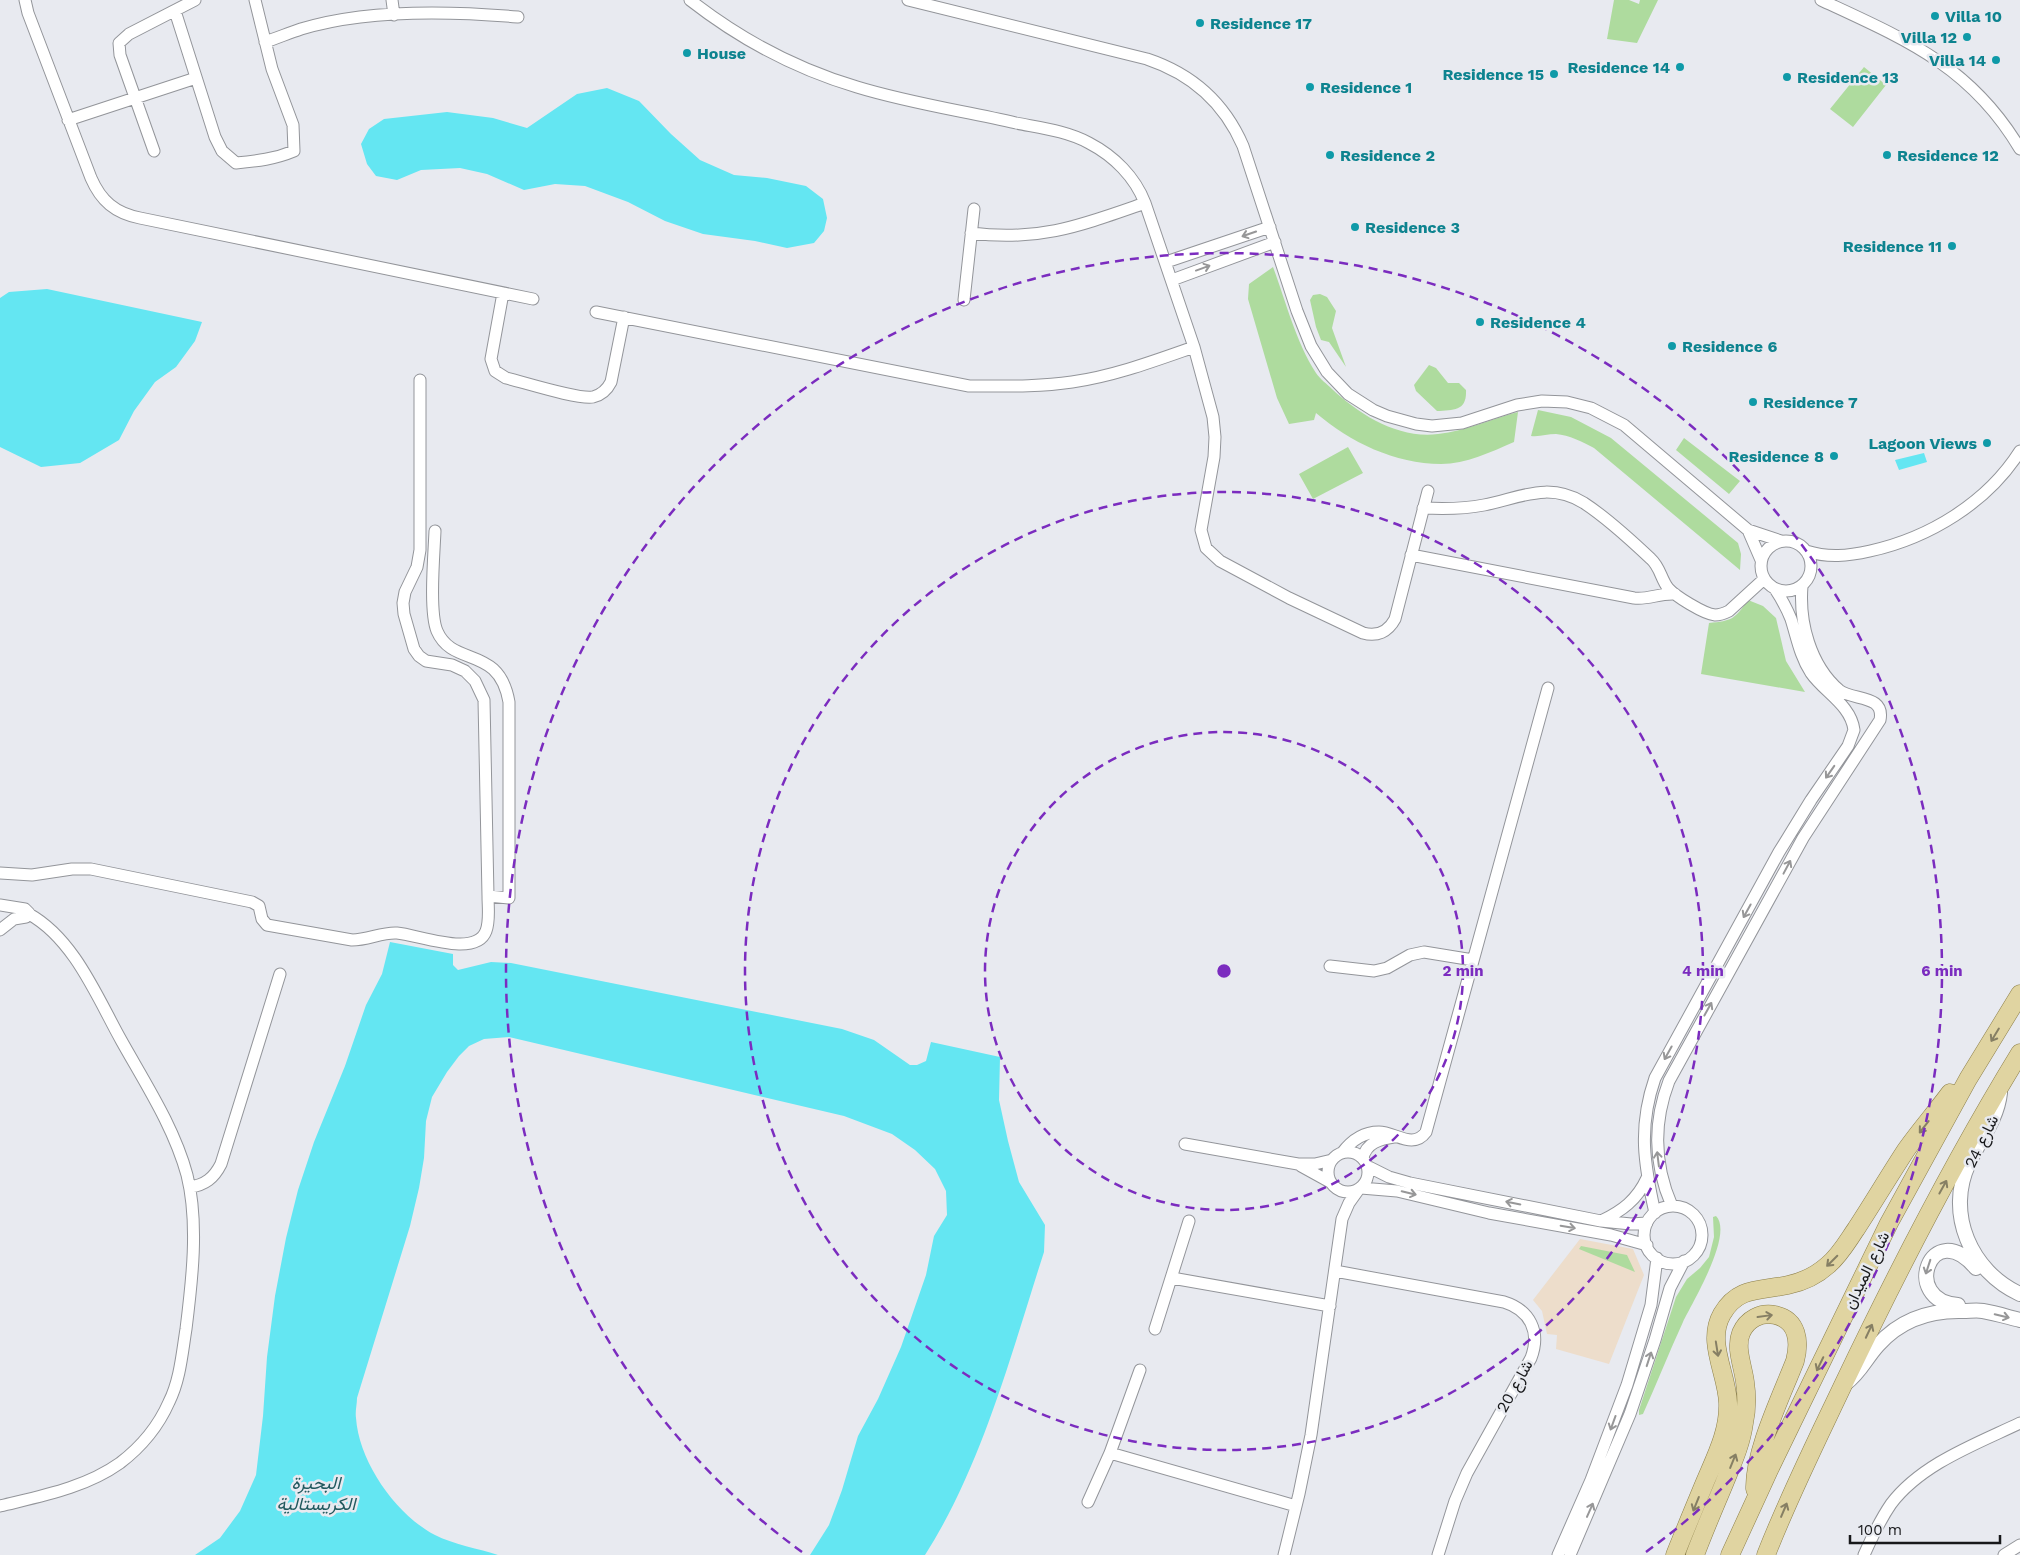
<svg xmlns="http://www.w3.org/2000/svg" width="2020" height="1555" viewBox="0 0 2020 1555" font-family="'Work Sans',Vazirmatn,sans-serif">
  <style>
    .industrial { fill: #edddcb }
    .green { fill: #aedb9e }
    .water { fill: #64e6f2 }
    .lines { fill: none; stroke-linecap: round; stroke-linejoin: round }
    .minor-casing { stroke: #93959a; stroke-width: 13 }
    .tertiary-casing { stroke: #93959a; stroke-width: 16 }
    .primary-casing { stroke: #8c7f49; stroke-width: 19 }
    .minor { stroke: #fff; stroke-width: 11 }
    .tertiary { stroke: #fff; stroke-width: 14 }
    .primary { stroke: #e0d4a1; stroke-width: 18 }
    .oneway { stroke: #979798 }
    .oneway2 { stroke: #867f64 }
    .ring { fill: none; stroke: #7b2cbf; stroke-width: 2.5; stroke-dasharray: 9 6 }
    .culture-dot { fill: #0f9aa8; stroke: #e8eaf0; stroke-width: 2 }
    .labels { text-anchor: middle; stroke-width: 5; stroke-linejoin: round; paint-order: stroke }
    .culture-label { font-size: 16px; font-weight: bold; fill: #0d838f; stroke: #e8eaf0; text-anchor: start }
    .street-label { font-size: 16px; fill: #17181a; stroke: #e8eaf0 }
    .water-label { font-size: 18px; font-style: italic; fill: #21595e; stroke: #e8eaf0 }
    .centre { fill: #7b2cbf; stroke: #e8eaf0; stroke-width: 2.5 }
    .ring-label { font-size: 15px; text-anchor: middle; font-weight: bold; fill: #7b2cbf; stroke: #e8eaf0; stroke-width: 5; stroke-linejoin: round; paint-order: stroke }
  </style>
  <rect width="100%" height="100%" fill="#e8eaf0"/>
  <path class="industrial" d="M1580,1239L1633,1249L1644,1275L1609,1364L1556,1349L1557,1335L1547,1334L1542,1311L1533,1300Z"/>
  <path class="green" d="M1614,0H1629L1639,4L1640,0H1658L1637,43L1607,39Z
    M1864,67L1886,85L1853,127L1830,109Z
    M1273,267C1286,302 1296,342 1316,373C1320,379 1327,384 1332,389C1360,415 1398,439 1438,434C1466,431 1491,419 1518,412L1514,442C1491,452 1466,464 1441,464C1395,464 1350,442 1316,413L1314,420L1289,424L1277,398L1248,299L1249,284Z
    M1320,294L1327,297L1336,311L1332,328L1346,367L1329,342L1321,340L1316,327L1310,300L1313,295Z
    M1429,365L1436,368L1448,383H1459L1466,390C1467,411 1454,410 1437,411L1416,391L1414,385Z
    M1538,410L1571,417L1611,438L1738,543L1741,554L1740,570L1594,448C1583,442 1569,435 1556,434C1547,434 1540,437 1531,436Z
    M1684,438L1740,481L1729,494L1676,450Z
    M1348,447L1363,473L1313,499L1299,474Z
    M1748,600L1763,606L1776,618L1786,661L1805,692L1701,674L1709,623C1732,621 1735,619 1748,600Z
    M1716,1216C1734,1234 1692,1303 1683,1322C1669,1352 1657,1383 1643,1414L1639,1415V1410L1676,1297L1687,1279L1700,1268L1709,1257L1714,1237L1713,1217Z
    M1581,1246L1627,1255L1635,1272L1579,1249Z"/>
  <path class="water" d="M607,88L639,101L671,134L700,160L734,175L767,178L806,186L823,199L827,218L824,231L814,243L787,248L755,241L703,234L665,221L628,202L585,186L555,184L524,190L487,174L460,168L421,170L397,180L376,176L367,164L361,144L369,129L384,119L447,112L493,118L527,128L577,94Z
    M47,289L202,322L195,341L176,367L155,382L134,411L119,440L80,463L41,467L0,447V298L9,292Z
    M1924,453L1927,462L1899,470L1895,460Z
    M390,942L453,954V965L458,970L491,962L511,963L842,1029L874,1040L910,1065H917L926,1061L931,1042L1000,1057L999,1100L1008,1141L1019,1182L1045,1225L1044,1252C1012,1351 982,1466 925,1555H810L829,1525L842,1490L858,1436L878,1399L901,1347L926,1275L934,1236L947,1215L946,1191L935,1169L915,1150L892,1134L844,1116L509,1037L484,1039L469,1046L459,1056L447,1072L432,1097L426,1121L424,1158L419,1188L410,1226L357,1398C357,1405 355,1411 356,1418C359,1462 396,1515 435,1535C452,1544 480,1549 498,1555H195L220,1538L240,1511L256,1475L263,1416L267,1357L275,1296L286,1238L298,1190L314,1142L345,1066L366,1005L382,974Z"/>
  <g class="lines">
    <defs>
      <path id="minor" d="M25,0L28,13L91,178C101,201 115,213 140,218L533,299
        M392,0L394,15
        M690,0C740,39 796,69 857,87C909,103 964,111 1016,123C1041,128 1067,131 1089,143C1114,156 1135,177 1145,203L1194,347L1213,417L1215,437L1214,457L1201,530L1206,548L1220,561L1289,598L1363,633C1377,637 1388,632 1395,619L1428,491
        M908,0L1147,59C1192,74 1224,102 1243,146L1297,311L1311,346L1327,372L1348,394L1373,410L1387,416L1416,424L1432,426L1462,423L1517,405L1542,401L1567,402L1591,408L1624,425L1748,530L1781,541
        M1821,0C1905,39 1971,66 2020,149
        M175,11L215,137L222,151L236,163C257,161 275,159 294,151L293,125L272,69L255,0
        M265,42C277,38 289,33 301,29C366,9 450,11 518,17
        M68,120L196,78
        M154,151L120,55L119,43L129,34L195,0
        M971,233C1039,242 1082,225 1145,203
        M1166,262L1270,227
        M1172,280L1275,242
        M503,293L491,359L495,371L506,378C523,382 579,400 593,397C601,395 607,390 611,382L624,317
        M964,300L974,209
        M596,312L969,386C1004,386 1038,387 1072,382C1114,376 1154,361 1194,347
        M1423,508C1444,509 1464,509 1484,505C1520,498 1548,481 1584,503C1604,516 1633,542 1651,559C1660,567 1661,579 1668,588C1675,596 1704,614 1715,615C1720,615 1725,613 1729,611L1764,579
        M1748,530L1761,560
        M435,531C434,555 429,612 437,631C453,668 499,644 509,702V898L488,896
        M1761 566a25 25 0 1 1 50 0a25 25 0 1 1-50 0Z
        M1806,551C1828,558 1848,556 1870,551C1929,538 1987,503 2020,451
        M1411,555L1634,598C1648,600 1659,593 1675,594
        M0,873L32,875L72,869H91L252,902L259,906L262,919L267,925L352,940C368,940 382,932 397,933C419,935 476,958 486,931C490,921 488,907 488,896L484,700L475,681L465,671L452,665L426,661L419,656L414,649L404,614L403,603L405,592L417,567L420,550V380
        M0,905L25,909L29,913L26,917L14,919L0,930
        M1330,966L1374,971L1387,968L1410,955L1424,952L1473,960
        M1185,1144L1298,1164H1315L1332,1160
        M1328 1172a20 20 0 1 1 40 0a20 20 0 1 1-40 0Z
        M1342,1153C1351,1141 1363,1132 1379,1132C1395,1132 1413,1150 1426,1132L1548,688
        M1363,1158C1366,1143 1380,1139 1394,1137
        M1301,1166L1330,1182
        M1367,1166L1389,1177L1410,1183L1601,1221L1631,1224L1647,1223
        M190,1187C205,1185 214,1178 221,1164L280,974
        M1361,1188L1397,1191L1489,1213L1611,1235L1647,1245
        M1672,1206C1654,1165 1653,1123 1669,1081L1803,838L1880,720C1885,694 1853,701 1839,690C1810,665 1799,622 1802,586
        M1644 1235a29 29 0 1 1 58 0a29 29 0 1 1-58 0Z
        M1655,1213C1644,1164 1638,1127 1655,1078L1779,852L1811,800L1848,746L1854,730C1851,705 1824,692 1811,673C1800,656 1797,638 1791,619C1787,609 1781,598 1775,589
        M1601,1221C1622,1211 1637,1200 1647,1178
        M1335,1271L1504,1302C1530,1310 1541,1332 1531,1358L1467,1473L1455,1501L1438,1555
        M1172,1278L1330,1306
        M1155,1329L1189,1221
        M1110,1453L1296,1506
        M1088,1502L1110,1453L1140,1370
        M0,1506C41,1496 85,1488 120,1463C141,1447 158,1427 169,1402C180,1380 182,1354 186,1329C192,1281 199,1223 187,1175C174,1127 145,1083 121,1040C97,997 74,939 29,914
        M1284,1555L1299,1494L1311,1435L1342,1219L1349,1203L1359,1189
        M1558,1555L1591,1480L1627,1385L1651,1305L1657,1258
        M1570,1555L1630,1414L1655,1340L1670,1288L1684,1261
        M1864,1555C1872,1537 1880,1520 1891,1504C1921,1464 1976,1444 2020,1423
        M2004,1555L2020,1545"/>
      <path id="tertiary" d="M2000,1093C1997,1120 1980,1139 1969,1163C1945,1213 1971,1272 2020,1294
        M1958,1305C1900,1301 1931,1215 1976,1268
        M1846,1383C1860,1373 1866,1358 1878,1345C1901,1319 1930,1310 1963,1311C1970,1311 1977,1310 1983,1311C1995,1313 2008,1317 2020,1320"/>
      <path id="primary" d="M1675,1555C1685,1530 1695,1506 1705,1482C1716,1456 1729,1431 1728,1403C1727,1373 1706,1342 1722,1314C1738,1286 1761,1291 1788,1285C1802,1282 1817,1275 1828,1265C1840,1255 1847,1242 1856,1229C1873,1203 1889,1176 1906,1150C1920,1130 1936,1112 1950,1093
        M1695,1555C1704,1531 1714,1508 1724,1484C1732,1464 1741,1445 1744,1423C1747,1409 1747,1396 1745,1382C1743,1366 1735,1348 1741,1333C1747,1319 1761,1312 1775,1315C1798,1320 1800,1342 1795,1361C1781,1397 1754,1452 1755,1489
        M1730,1555L1769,1470L1889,1223L1968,1079L2020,994
        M1766,1555C1789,1496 1817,1440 1844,1383C1898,1270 1955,1159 2020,1053"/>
    </defs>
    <use href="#minor" class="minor-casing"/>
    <use href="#tertiary" class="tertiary-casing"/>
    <use href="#primary" class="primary-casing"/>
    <use href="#minor" class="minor"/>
    <use href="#tertiary" class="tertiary"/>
    <use href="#primary" class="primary"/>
  </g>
  <defs><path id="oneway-shaft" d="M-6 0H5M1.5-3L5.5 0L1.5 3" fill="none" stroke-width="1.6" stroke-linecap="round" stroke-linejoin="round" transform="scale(1.25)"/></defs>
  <g class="oneway">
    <use href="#oneway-shaft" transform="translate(1249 234) rotate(161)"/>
    <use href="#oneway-shaft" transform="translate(1203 268) rotate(-20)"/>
    <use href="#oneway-shaft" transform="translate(1830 772) rotate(125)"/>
    <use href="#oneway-shaft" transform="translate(1787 867) rotate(-62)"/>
    <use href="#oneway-shaft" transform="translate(1747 911) rotate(119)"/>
    <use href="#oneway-shaft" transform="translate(1708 1009) rotate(-61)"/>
    <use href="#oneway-shaft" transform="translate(1668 1053) rotate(119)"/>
    <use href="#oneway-shaft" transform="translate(1658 1159) rotate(-97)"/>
    <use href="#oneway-shaft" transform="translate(1409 1193) rotate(13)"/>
    <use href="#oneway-shaft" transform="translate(1513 1203) rotate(-169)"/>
    <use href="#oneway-shaft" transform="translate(1568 1227) rotate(10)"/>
    <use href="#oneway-shaft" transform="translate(1928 1267) rotate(108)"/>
    <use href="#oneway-shaft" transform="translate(2002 1316) rotate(13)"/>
    <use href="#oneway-shaft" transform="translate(1649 1359) rotate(-72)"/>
    <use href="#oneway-shaft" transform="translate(1613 1423) rotate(110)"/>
    <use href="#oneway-shaft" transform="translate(1590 1510) rotate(-66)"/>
  </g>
  <g class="oneway2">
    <use href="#oneway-shaft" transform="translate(1995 1035) rotate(121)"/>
    <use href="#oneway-shaft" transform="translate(1924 1127) rotate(128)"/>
    <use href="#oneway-shaft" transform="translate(1943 1187) rotate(-61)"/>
    <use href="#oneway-shaft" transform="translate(1832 1261) rotate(135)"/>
    <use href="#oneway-shaft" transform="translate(1765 1316) rotate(-8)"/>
    <use href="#oneway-shaft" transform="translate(1869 1331) rotate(-65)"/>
    <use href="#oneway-shaft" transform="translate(1717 1349) rotate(81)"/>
    <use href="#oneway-shaft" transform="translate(1820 1364) rotate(116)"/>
    <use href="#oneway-shaft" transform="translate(1733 1461) rotate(-68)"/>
    <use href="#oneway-shaft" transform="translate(1696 1504) rotate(112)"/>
    <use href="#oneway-shaft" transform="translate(1784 1510) rotate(-67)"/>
  </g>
  <g class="ring">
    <circle cx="1224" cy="971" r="239"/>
    <circle cx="1224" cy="971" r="479"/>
    <path d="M802 1552A718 718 0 1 1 1646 1552"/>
  </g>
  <g class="culture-dot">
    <circle cx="1935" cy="16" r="5"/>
    <circle cx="1200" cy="23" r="5"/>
    <circle cx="1967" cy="37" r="5"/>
    <circle cx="687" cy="53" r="5"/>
    <circle cx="1996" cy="60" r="5"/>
    <circle cx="1680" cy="67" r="5"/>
    <circle cx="1554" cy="74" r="5"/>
    <circle cx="1787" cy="77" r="5"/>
    <circle cx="1310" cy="87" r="5"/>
    <circle cx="1330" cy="155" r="5"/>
    <circle cx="1887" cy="155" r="5"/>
    <circle cx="1355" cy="227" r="5"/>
    <circle cx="1952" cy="246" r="5"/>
    <circle cx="1480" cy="322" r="5"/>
    <circle cx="1672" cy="346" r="5"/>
    <circle cx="1753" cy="402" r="5"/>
    <circle cx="1987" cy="443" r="5"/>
    <circle cx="1834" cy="456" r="5"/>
  </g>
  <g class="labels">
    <g class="culture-label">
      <text x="1945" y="22">Villa 10</text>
      <text x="1210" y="29">Residence 17</text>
      <text x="1957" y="43" text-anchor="end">Villa 12</text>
      <text x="697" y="59">House</text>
      <text x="1986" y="66" text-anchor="end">Villa 14</text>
      <text x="1670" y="73" text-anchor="end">Residence 14</text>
      <text x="1544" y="80" text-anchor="end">Residence 15</text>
      <text x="1797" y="83">Residence 13</text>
      <text x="1320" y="93">Residence 1</text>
      <text x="1340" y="161">Residence 2</text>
      <text x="1897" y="161">Residence 12</text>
      <text x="1365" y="233">Residence 3</text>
      <text x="1942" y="252" text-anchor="end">Residence 11</text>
      <text x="1490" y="328">Residence 4</text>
      <text x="1682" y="352">Residence 6</text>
      <text x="1763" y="408">Residence 7</text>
      <text x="1977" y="449" text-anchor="end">Lagoon Views</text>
      <text x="1824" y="462" text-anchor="end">Residence 8</text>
    </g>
    <g class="street-label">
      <text transform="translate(1981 1141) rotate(-64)" y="6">شارع 24</text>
      <text transform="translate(1866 1270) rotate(-64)" y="6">شارع الميدان</text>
      <text transform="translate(1514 1386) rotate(-61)" y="6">شارع 20</text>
    </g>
    <g class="water-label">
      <text x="316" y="1489">البحيرة<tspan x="316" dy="21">الكريستالية</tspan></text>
    </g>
  </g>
  <circle cx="1224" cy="971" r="8" class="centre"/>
  <g class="ring-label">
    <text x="1463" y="976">2 min</text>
    <text x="1703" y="976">4 min</text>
    <text x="1942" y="976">6 min</text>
  </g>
  <path d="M1850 1535v8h150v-8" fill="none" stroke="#17181a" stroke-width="2.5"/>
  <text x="1858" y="1535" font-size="15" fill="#17181a" stroke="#e8eaf0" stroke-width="4" paint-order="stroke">100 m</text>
</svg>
